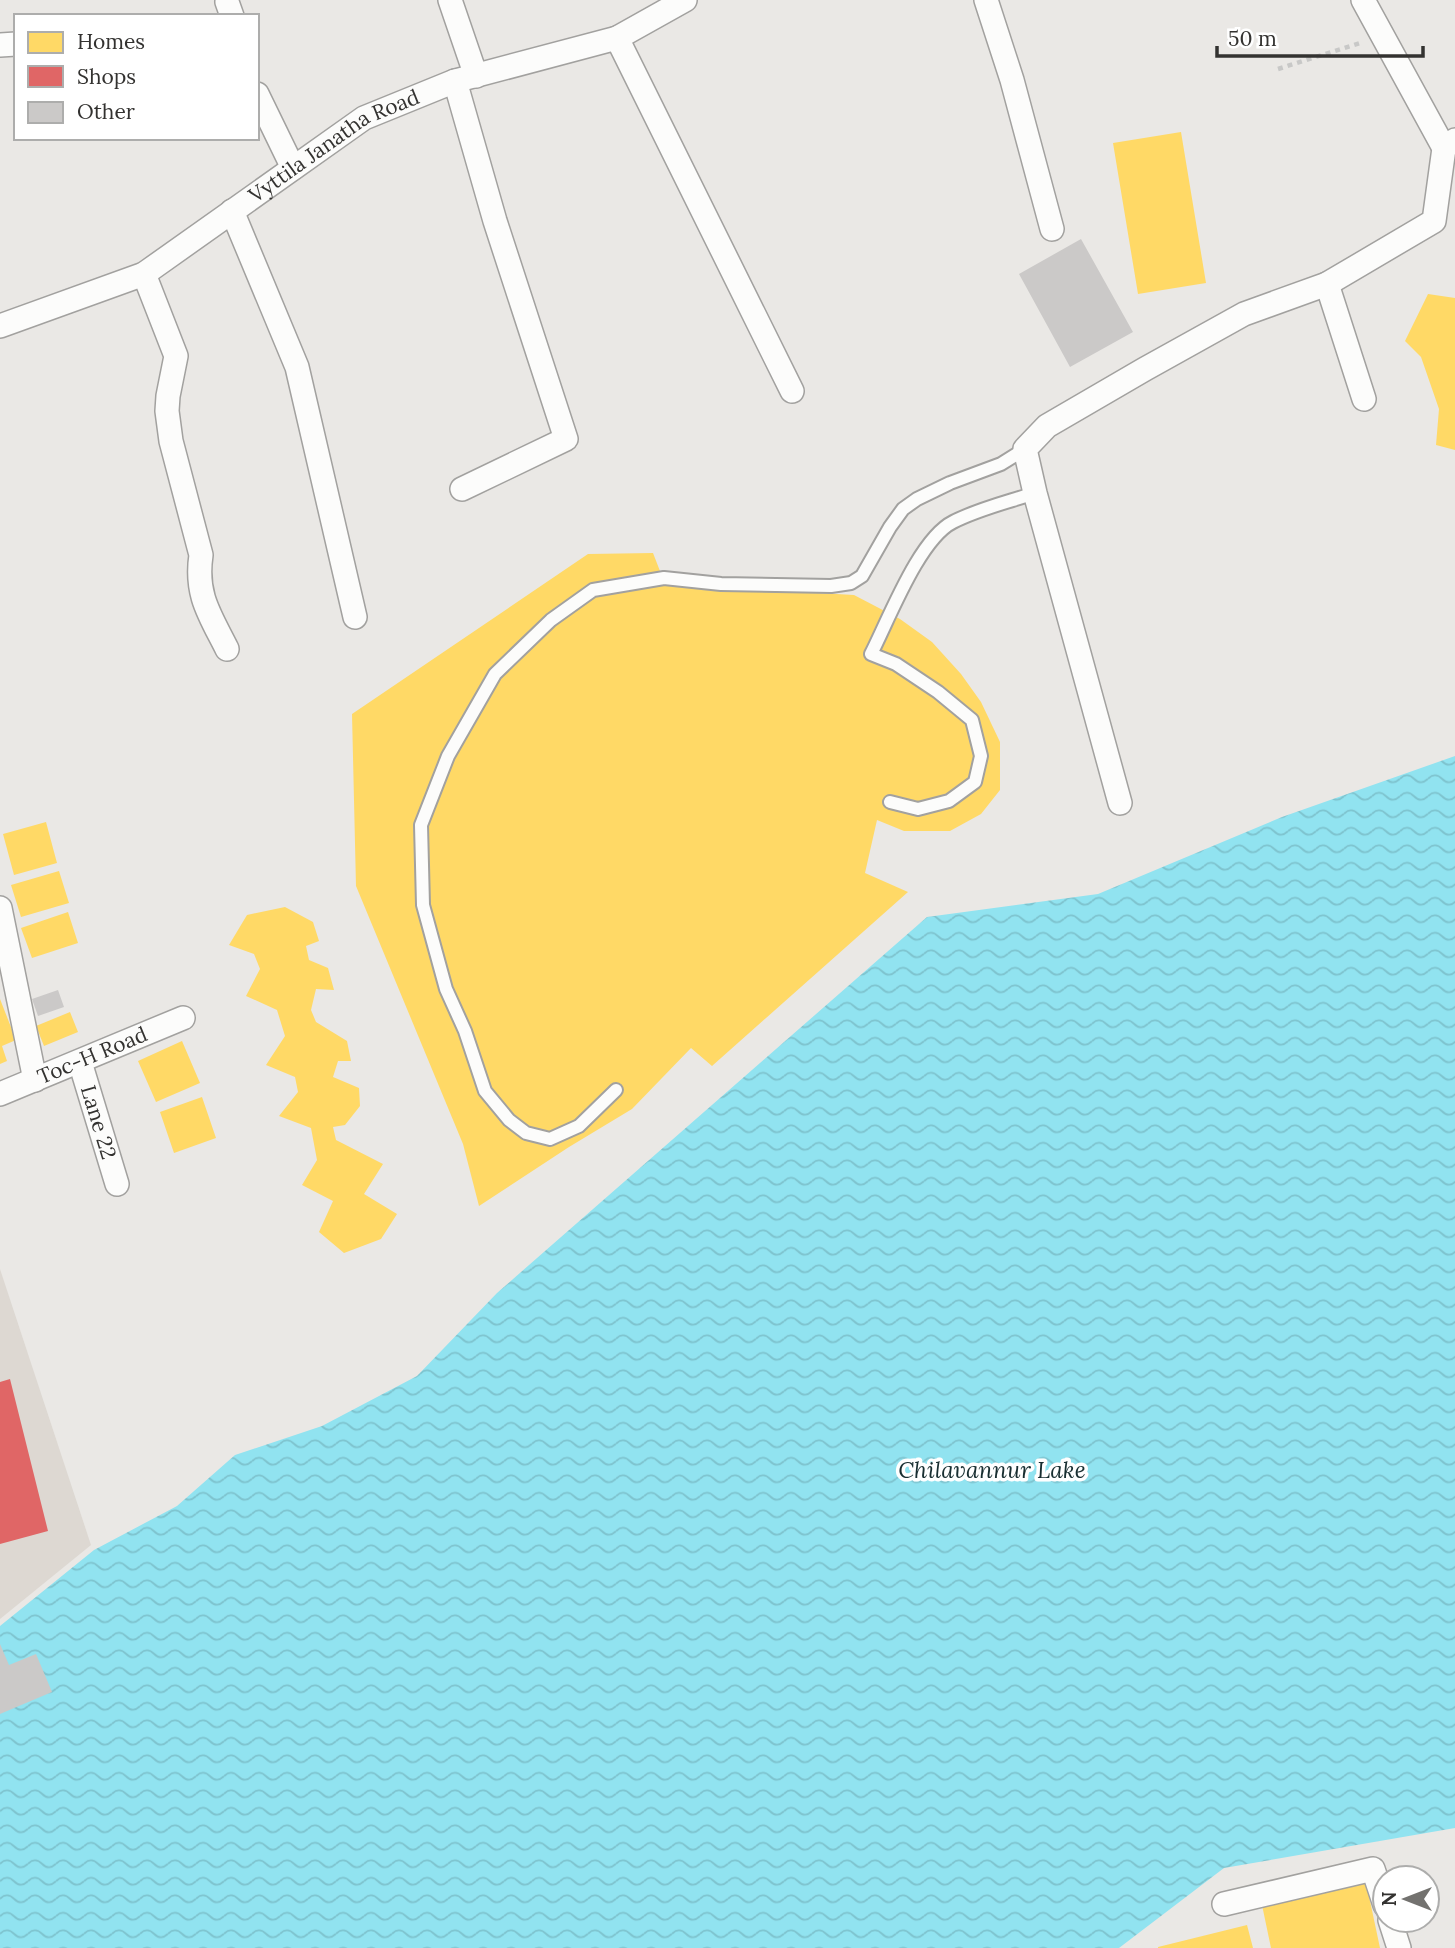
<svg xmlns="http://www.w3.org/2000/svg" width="1455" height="1948" viewBox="0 0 1455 1948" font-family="Lora,serif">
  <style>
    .built { fill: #ddd8d2 }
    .water { fill: url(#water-waves) }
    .homes { fill: #ffd966 }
    .shops { fill: #e06666 }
    .building { fill: #cbc9c8 }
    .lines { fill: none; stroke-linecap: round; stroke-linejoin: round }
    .lane-casing { stroke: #a2a19f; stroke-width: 16 }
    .street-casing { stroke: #a2a19f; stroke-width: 26 }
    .path { stroke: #c8c8c7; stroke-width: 4.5; stroke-dasharray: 5 5; stroke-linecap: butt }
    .lane { stroke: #fcfcfb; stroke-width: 12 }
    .street { stroke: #fcfcfb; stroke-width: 23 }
    .labels { text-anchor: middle; stroke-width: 7; stroke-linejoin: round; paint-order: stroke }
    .street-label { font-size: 21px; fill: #333230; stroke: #fff }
    .water-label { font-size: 23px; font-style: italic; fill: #182e31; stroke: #fff }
  </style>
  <defs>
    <pattern id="water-waves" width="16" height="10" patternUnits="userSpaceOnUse" patternTransform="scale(1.75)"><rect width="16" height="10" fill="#91e3f0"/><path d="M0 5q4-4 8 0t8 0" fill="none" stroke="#7ec3ce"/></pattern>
  </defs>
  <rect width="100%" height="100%" fill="#eae8e5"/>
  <path class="built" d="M0,1269L91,1545L0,1619Z"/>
  <path class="water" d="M1455,756V1828L1224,1868L1119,1948H0V1626L94,1550L177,1506L235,1455L322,1426L417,1376L497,1293L927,917L1098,894L1282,817Z"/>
  <path class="homes" d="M1181,132L1206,283L1138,294L1113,143Z
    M1428,294L1455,298V450L1436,445L1439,409L1421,357L1405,341Z
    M653,553L665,584L854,595L900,619L932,642L961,674L981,702L1000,742V790L981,814L950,831H904L877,820L865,873L908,892L712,1066L691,1048L632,1109L569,1147L479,1206L463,1144L356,886L352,714L588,554Z
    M46,822L57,863L14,875L3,834Z
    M59,871L69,903L21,917L11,885Z
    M285,907L313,922L319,941L306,946L309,960L328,968L334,990L316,989L311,1010L316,1022L347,1041L351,1061H338L333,1077L359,1088L360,1106L345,1125L333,1127L336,1140L383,1164L364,1194L397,1214L381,1239L344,1253L319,1232L333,1201L302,1185L317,1160L311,1128L279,1116L298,1092L295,1077L266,1065L285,1036L277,1010L246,996L260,969L254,954L229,945L247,915Z
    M68,912L78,943L32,958L21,928Z
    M0,999L16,1040L2,1046L7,1061L0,1064Z
    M70,1012L78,1032L44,1046L36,1026Z
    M182,1041L200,1083L156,1102L138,1061Z
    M202,1097L216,1138L174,1153L160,1112Z
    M1366,1882L1380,1948H1271L1262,1905Z
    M1247,1925L1253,1948H1158V1947Z"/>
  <path class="shops" d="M10,1379L48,1531L0,1544V1382Z"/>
  <path class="building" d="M1081,239L1133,332L1070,367L1019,274Z
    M58,990L64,1007L38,1016L32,999Z
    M0,1644L9,1665L36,1654L52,1692L0,1714Z"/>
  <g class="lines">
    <defs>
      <path id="lane" d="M890,802L918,809L949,801L975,782L981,756L972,720L938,692L896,664L871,654C889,619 919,539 953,522C978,509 1008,502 1035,493
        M616,1090L579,1126L550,1139L526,1133L509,1120L485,1091L465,1031L446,989L423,905L421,825L448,756L495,674L551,620L593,590L664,578L721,584L831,586L851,583L862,576L890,527L903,509L917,499L950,483L1001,464L1025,449"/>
      <g id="street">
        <path d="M450,0L476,76"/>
        <path d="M986,0L1012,80L1052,229"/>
        <path d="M1363,0L1444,148"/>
        <path d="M227,2L232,16"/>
        <path d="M617,38L792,391"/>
        <path d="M0,45L16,44"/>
        <path d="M455,81L495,221L566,439L462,489"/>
        <path d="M257,94L293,168"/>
        <path d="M232,211L297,367L355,617"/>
        <path d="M144,274L176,356L168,396L167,411L171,441L201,555C195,595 210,615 227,649"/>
        <path d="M1327,284L1364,399"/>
        <path id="s1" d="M0,326L144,274L364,118L455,81L617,38L685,0"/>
        <path d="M1120,803L1035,493L1025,449L1047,426L1145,369L1244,314L1327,284L1434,221L1444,148L1455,140"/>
        <path d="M0,908L35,1080"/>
        <path id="s2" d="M80,1062L117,1184"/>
        <path id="s3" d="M0,1094L183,1018"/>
        <path d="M1224,1904L1373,1869L1385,1905"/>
        <path d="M1390,1920L1399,1948"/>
      </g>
    </defs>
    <use href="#lane" class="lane-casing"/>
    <use href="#street" class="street-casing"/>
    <path class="path" d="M1278,69L1360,43"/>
    <use href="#lane" class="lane"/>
    <use href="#street" class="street"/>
  </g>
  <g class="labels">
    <g class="street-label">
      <text dy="7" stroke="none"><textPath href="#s1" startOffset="383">Vyttila Janatha Road</textPath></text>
      <text dy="7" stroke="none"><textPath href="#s3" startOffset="100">Toc-H Road</textPath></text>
      <text dy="7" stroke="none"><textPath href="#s2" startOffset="63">Lane 22</textPath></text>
    </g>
    <g class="water-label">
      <text x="992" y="1478">Chilavannur Lake</text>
    </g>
  </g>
  <rect x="14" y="14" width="245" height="126" fill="#ffffff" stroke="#adadac" stroke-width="2"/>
  <rect x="28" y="32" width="35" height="21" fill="#ffd966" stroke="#adadac" stroke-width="2"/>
  <text x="77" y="49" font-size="21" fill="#333230">Homes</text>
  <rect x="28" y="66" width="35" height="21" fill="#e06666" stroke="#adadac" stroke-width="2"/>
  <text x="77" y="84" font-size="21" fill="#333230">Shops</text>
  <rect x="28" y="102" width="35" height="21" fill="#cbc9c8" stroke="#adadac" stroke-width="2"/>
  <text x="77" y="119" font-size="21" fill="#333230">Other</text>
  <g transform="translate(1406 1899) rotate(270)"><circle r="33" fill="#ffffff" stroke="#adadac" stroke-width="2"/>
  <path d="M0-5L12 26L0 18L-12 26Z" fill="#73726f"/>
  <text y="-10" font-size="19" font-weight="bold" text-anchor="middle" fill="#333230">N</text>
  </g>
  <path d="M1217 46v10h206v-10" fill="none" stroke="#333230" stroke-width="3.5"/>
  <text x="1228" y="46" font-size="21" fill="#333230" stroke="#ffffff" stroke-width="5" paint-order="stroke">50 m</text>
</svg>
